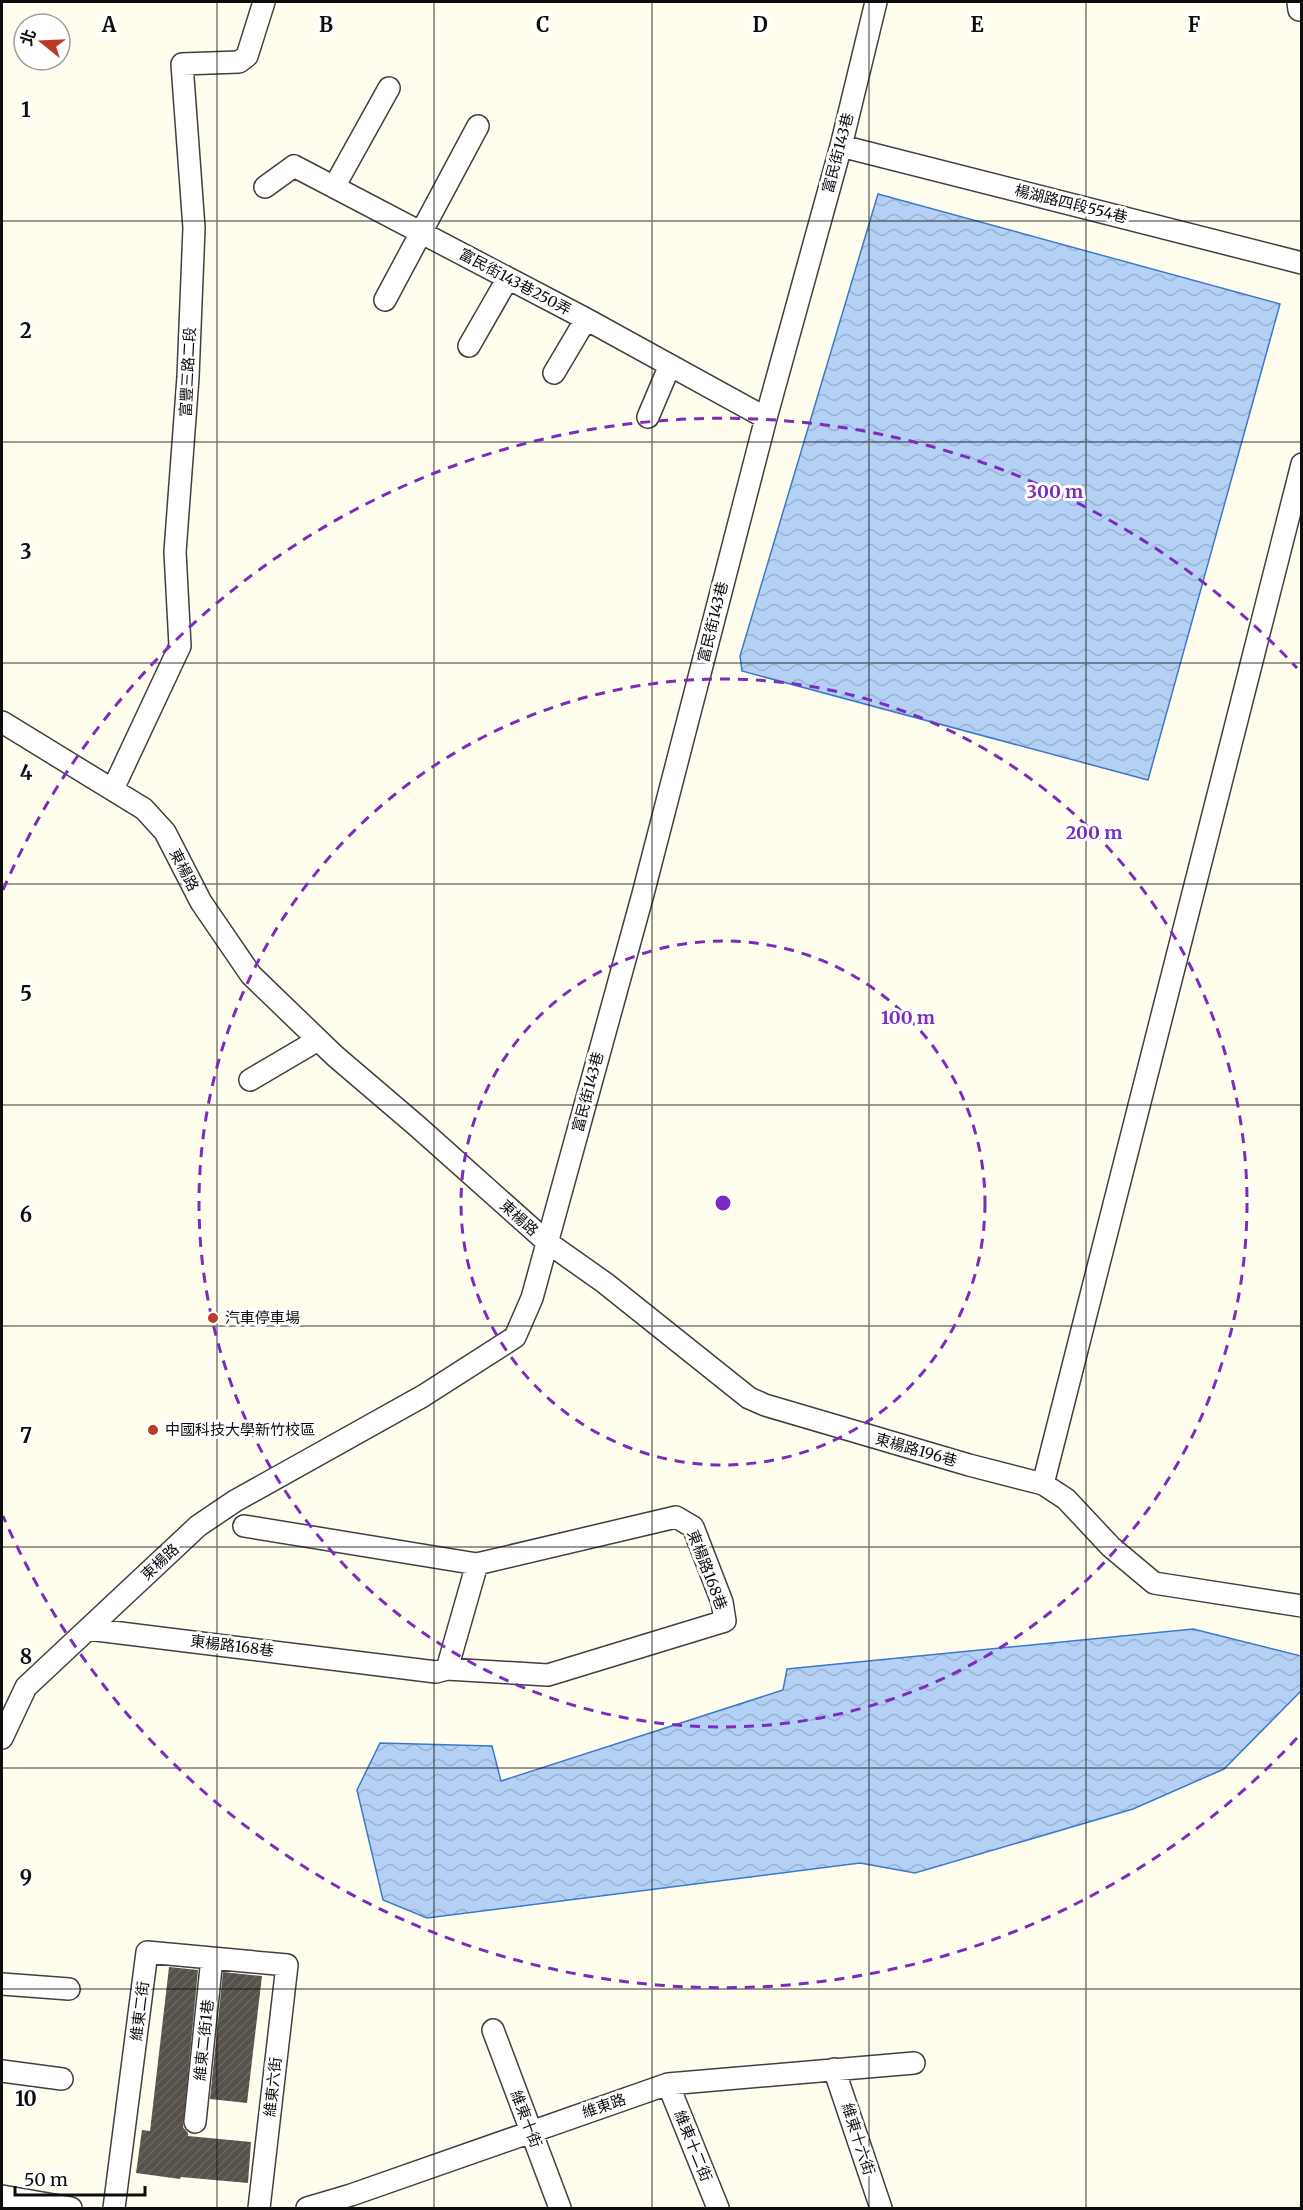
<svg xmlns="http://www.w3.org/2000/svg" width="1303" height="2210" viewBox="0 0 1303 2210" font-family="Merriweather,'Noto Sans TC',serif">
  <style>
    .water { fill: url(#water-waves); stroke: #3c79cb; stroke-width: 1.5 }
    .building { fill: url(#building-hatch) }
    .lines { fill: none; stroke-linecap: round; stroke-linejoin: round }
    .minor-casing { stroke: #404040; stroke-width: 24 }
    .minor { stroke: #fff; stroke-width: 21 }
    .grid { fill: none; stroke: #0d0d0d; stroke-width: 1.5; stroke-opacity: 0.55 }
    .ring { fill: none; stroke: #7b2cbf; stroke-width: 3; stroke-dasharray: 10 8 }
    .poi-dot { fill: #bb3a28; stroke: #fff; stroke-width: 2 }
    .labels { text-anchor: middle; stroke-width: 6; stroke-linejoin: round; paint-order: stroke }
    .street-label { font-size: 15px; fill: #0d0d0d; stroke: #fff }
    .poi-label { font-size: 15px; fill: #0d0d0d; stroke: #fff; text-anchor: start }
    .grid-label { font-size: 20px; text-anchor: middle; font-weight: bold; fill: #0d0d0d; stroke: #fff; stroke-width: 6; stroke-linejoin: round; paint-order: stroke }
    .centre { fill: #7b2cbf; stroke: #fff; stroke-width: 3 }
    .ring-label { font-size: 18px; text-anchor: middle; font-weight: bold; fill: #7b2cbf; stroke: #fff; stroke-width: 6; stroke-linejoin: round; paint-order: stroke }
  </style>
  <defs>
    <pattern id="water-waves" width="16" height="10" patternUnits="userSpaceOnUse" patternTransform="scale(1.5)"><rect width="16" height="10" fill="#b4d1f5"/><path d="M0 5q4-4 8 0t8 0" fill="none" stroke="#9ab2d1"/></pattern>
    <pattern id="building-hatch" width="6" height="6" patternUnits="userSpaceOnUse" patternTransform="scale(1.5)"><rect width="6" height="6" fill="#56514a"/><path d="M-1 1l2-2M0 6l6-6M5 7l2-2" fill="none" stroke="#696560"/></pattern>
  </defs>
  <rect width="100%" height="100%" fill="#fffeee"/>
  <path class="water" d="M878,194L1280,304L1148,780L742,671L740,656Z
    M1193,1629L1301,1656V1691L1224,1769L1133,1809L915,1873L860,1863L427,1918L383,1900L357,1790L380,1743L492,1746L501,1781L783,1690L787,1669Z"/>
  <path class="building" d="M169,1967L198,1970L183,2127L188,2133V2136L251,2142L248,2183L181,2177L180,2179L136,2173L142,2130L150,2131Z
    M223,1972L262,1976L247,2103L210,2099Z"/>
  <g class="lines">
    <defs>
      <path id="minor" d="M1298,2L1299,10H1302
        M841,146L1302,263
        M265,187L294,166L586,319L766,418
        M334,187L389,88
        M385,300L478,126
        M469,346L508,278
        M554,373L586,319
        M648,417L670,365
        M2,722L144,809L165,832L201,902L251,975L335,1056L417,1126L547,1242L605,1283L749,1398L765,1405L969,1465L1043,1484L1066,1499L1111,1547L1154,1583L1302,1606
        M113,789L180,646L175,552L188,377L194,228L182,64L239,62L247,56L264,2
        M250,1080L318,1040
        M1043,1484L1302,464
        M88,1629L436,1672L447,1669L548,1675L725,1621L722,1602L693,1527L676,1517L477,1564L244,1526
        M447,1669L477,1564
        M2,1738L26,1687L198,1526L235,1501L423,1396L515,1337L532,1298L643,894L766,418L841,146L876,2
        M2,1984L69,1989
        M493,2030L560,2208
        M834,2069L881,2208
        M2,2071L62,2079
        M668,2084L718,2208
        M195,2122L212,1958
        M2,2196L71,2208
        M114,2208L147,1952L287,1965L259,2208
        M307,2208L351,2195L668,2084L914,2063"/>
    </defs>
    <use href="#minor" class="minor-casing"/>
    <use href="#minor" class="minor"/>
  </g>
  <path class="grid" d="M217,2V2208M434,2V2208M652,2V2208M869,2V2208M1086,2V2208M2,221H1302M2,442H1302M2,663H1302M2,884H1302M2,1105H1302M2,1326H1302M2,1547H1302M2,1768H1302M2,1989H1302"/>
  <g class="ring">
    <circle cx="723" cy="1203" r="262"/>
    <circle cx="723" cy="1203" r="524"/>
    <path d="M1297 1738A785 785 0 0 1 3 1516M3 890A785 785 0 0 1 1297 668"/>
  </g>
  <g class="poi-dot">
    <circle cx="213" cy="1318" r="6"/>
    <circle cx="153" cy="1430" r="6"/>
  </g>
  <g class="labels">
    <g class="street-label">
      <text transform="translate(838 153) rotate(-75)" y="5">富民街143巷</text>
      <text transform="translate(1071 204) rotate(14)" y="5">楊湖路四段554巷</text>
      <text transform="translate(515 282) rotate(28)" y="5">富民街143巷250弄</text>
      <text transform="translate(188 372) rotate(-87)" y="5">富豐三路二段</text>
      <text transform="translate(713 622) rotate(-76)" y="5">富民街143巷</text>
      <text transform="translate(184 870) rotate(63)" y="5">東楊路</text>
      <text transform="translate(588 1092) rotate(-75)" y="5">富民街143巷</text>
      <text transform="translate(519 1218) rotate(42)" y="5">東楊路</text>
      <text transform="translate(916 1450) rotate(16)" y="5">東楊路196巷</text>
      <text transform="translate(160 1562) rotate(-43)" y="5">東楊路</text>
      <text transform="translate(707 1570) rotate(69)" y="5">東楊路168巷</text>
      <text transform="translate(232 1646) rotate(7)" y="5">東楊路168巷</text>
      <text transform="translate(140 2011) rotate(-83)" y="5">維東二街</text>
      <text transform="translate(204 2040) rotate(-84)" y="5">維東二街1巷</text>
      <text transform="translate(273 2087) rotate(-84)" y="5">維東六街</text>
      <text transform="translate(604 2106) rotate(-19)" y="5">維東路</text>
      <text transform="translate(526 2119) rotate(69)" y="5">維東十街</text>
      <text transform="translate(858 2139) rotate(72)" y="5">維東十六街</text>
      <text transform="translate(693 2146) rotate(68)" y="5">維東十二街</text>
    </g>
    <g class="poi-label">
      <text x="225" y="1323">汽車停車場</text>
      <text x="165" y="1435">中國科技大學新竹校區</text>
    </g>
  </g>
  <g class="grid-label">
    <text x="109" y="32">A</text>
    <text x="326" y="32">B</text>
    <text x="543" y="32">C</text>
    <text x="760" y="32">D</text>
    <text x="977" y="32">E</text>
    <text x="1194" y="32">F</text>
    <text x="26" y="117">1</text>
    <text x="26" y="338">2</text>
    <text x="26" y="559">3</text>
    <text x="26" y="780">4</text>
    <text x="26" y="1001">5</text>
    <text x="26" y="1222">6</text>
    <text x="26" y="1443">7</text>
    <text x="26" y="1664">8</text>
    <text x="26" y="1885">9</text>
    <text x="26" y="2106">10</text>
  </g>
  <circle cx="723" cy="1203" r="9" class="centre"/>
  <g class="ring-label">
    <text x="1055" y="498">300 m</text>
    <text x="1094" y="839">200 m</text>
    <text x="908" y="1024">100 m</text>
  </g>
  <rect width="1303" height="2210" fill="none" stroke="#0d0d0d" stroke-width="6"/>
  <g transform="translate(42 42) rotate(288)"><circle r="28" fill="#ffffff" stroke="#9e9e9e" stroke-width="1.5"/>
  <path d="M0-4.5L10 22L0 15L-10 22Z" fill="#bb3a28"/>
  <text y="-9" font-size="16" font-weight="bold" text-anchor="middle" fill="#0d0d0d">北</text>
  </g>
  <path d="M15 2186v9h130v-9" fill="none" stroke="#0d0d0d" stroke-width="3"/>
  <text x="24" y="2186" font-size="18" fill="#0d0d0d" stroke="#ffffff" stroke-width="4.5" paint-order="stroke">50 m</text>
</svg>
